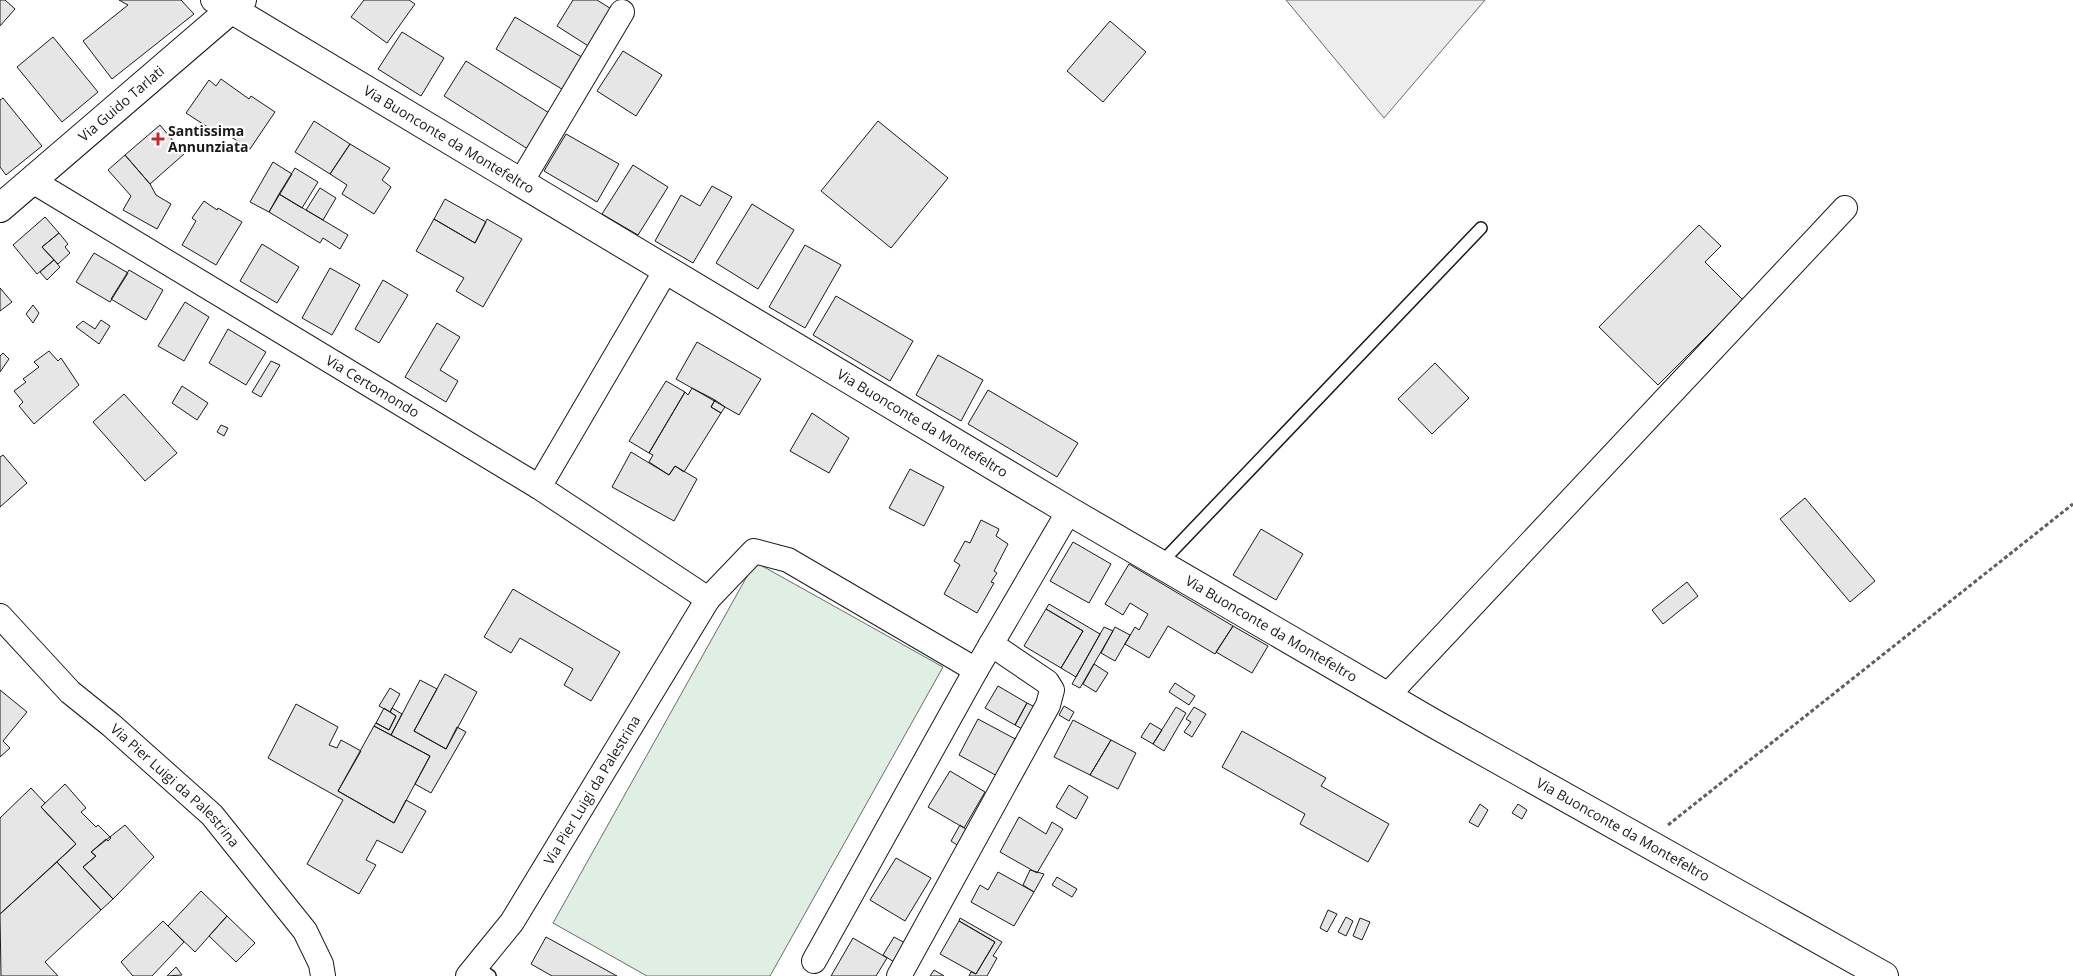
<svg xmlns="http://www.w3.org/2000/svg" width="2073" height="976" viewBox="0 0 2073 976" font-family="'Open Sans',sans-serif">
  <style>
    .green { fill: #e0efe3; stroke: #6a6a6a }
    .parking { fill: #ededed; stroke: #6a6a6a }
    .building { fill: #e6e6e6; stroke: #1a1a1a }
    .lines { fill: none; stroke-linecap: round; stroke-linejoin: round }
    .lane-casing { stroke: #1a1a1a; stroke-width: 14 }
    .street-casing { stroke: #1a1a1a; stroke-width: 26 }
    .secondary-casing { stroke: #1a1a1a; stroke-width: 30 }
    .path { stroke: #5f5f5f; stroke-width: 3; stroke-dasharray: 4 2.5; stroke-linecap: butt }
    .lane { stroke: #fff; stroke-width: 11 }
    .street { stroke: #fff; stroke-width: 24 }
    .secondary { stroke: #fff; stroke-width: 28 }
    .poi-dot { fill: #c62828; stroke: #fff; stroke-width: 2 }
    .labels { text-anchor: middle; stroke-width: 4; stroke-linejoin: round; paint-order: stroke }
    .street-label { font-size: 14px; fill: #1a1a1a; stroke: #fff }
    .poi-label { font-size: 14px; font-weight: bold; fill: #1a1a1a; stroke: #fff; text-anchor: start }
  </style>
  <rect width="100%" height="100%" fill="#fff"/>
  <path class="green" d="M755,562L943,667L770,976H647L553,923Z"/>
  <path class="parking" d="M1286,0H1485L1384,118Z"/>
  <path class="building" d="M0,0H5L15,9L0,26Z
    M119,0H181L194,14L112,79L83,41L128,5Z
    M364,0H409L415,4L387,43L351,17Z
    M573,0H597L616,12L593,49L557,26Z
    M515,17L585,59L565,91L496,49Z
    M1110,21L1146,52L1103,102L1067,71Z
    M402,32L444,58L421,96L378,69Z
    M53,37L98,92L62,122L17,67Z
    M623,51L662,75L636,116L597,91Z
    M466,61L554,116L531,151L444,96Z
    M221,79L249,99L251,96L275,112L250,149L225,133L223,137L186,113L209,80L216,86Z
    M3,98L42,146L6,175L0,167V100Z
    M314,121L350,144L330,174L295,152Z
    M878,121L948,178L891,248L821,191Z
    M160,125L184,154L150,184L125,155Z
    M566,134L619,164L597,202L544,171Z
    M350,144L390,168L382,180L391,187L374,214L342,194L347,185L330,174Z
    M125,155L150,184L156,195L171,204L157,229L123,210L131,196L108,170Z
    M273,162L292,174L269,212L250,202Z
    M633,165L668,187L638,235L602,214Z
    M295,168L318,182L302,208L279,194Z
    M712,186L732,197L693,263L655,241L681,195L700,206Z
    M320,188L336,198L323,220L306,210Z
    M279,194L348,235L340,249L323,238L320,243L269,212Z
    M445,199L486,222L475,243L434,219Z
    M204,201L217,210L218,208L242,222L216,265L182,245L196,221L192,218Z
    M752,204L794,230L758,289L716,263Z
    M45,217L59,233L42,247L54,260L37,274L13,245Z
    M434,219L475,243L487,219L522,239L483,307L456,291L464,278L416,251Z
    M1699,225L1721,246L1705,262L1743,300L1658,385L1599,327Z
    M59,233L68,244L65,247L70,253L58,264L42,247Z
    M262,244L299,267L277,303L240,281Z
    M805,245L841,265L805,328L769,307Z
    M94,253L128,273L110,302L76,282Z
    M54,260L60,267L47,280L40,272Z
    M330,268L360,285L332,335L302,318Z
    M129,270L163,290L146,320L111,299Z
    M383,280L408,295L379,343L355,329Z
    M0,288L12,302L0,311Z
    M836,296L913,341L890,381L813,335Z
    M185,302L209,317L184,361L158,346Z
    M33,305L39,313L33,323L26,314Z
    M101,320L110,326L99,344L76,327L83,321L95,329Z
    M437,323L460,337L440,370L458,381L446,402L405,377Z
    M228,329L266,352L246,385L209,363Z
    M697,342L761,379L739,415L676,379Z
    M49,351L58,361L61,358L79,385L34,424L19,406L23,402L14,391L26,382L23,379L39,367L34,362Z
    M3,353L9,359L0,372V356Z
    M938,355L983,380L961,421L916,395Z
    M271,361L280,365L261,397L252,392Z
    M1435,363L1469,398L1432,434L1398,399Z
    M666,381L685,392L649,453L629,441Z
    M182,386L208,403L197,420L172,403Z
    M692,388L715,400L711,407L721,413L684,472L675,466L669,475L649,462L653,455L649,453L685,392L688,395Z
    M988,390L1078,443L1057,477L968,424Z
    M124,394L177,453L145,481L93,422Z
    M715,400L725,407L721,413L711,407Z
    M812,413L849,438L829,473L790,451Z
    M221,425L228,428L224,436L217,432Z
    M631,452L669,475L675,466L697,479L674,521L612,487Z
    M3,455L27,483L0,507V457Z
    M910,469L944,487L924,526L889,508Z
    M1805,498L1875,581L1850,602L1780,519Z
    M981,520L999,529L996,536L1008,544L994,571L997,573L991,582L994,583L977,613L944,594L960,565L954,561L965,541L970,543Z
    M1261,529L1303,554L1276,600L1233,575Z
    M1073,542L1111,564L1089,603L1050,581Z
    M1129,564L1233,626L1215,654L1168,626L1149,658L1125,644L1135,627L1139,630L1148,614L1130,603L1123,615L1105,604Z
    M1687,582L1698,596L1663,624L1652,610Z
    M513,589L620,652L591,701L564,685L573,669L520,638L511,653L484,637Z
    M1049,604L1100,634L1076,677L1061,668L1083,631L1046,609Z
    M1046,609L1083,631L1061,668L1024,646Z
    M1233,626L1268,646L1252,673L1216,652Z
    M1104,627L1113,631L1080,688L1072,684Z
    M1115,627L1130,635L1115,661L1101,653Z
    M1094,664L1108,673L1096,692L1083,684Z
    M445,674L477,692L446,749L414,731Z
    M420,680L437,689L414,731L446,749L457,727L466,732L431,793L415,784L430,756L391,735Z
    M1175,683L1195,696L1189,705L1169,692Z
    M998,686L1027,703L1015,725L985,708Z
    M390,688L400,694L390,712L379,706Z
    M0,690L27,712L3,741L10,748L0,757Z
    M1027,703L1037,708L1024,730L1015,725Z
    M296,704L338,727L329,745L337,748L341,740L361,751L338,791L394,823L406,800L426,811L402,853L377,840L366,860L376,865L359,894L307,864L343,800L268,758Z
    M1064,706L1074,712L1069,721L1059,715Z
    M1176,707L1186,713L1164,751L1153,744Z
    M1194,707L1206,714L1192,737L1184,732L1191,722L1186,719Z
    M384,708L396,716L389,730L376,723Z
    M392,708L402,714L391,735L374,726L376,723L389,730L396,716L390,712Z
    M978,719L1019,741L999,777L959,755Z
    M1073,720L1111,740L1090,775L1054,757Z
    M1150,723L1162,730L1153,744L1141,737Z
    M374,726L430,756L394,823L338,791Z
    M1242,731L1326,778L1321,786L1389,824L1368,862L1300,824L1305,814L1222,767Z
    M1111,740L1136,753L1118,789L1090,775Z
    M950,771L985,792L964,828L928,807Z
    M65,784L86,808L81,812L96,827L98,825L111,838L108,841L106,839L91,852L96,856L83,867L113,899L101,910L57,862L76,844L41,807Z
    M1069,785L1088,797L1076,819L1056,807Z
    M31,788L45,803L41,807L76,844L0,914V818Z
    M1480,804L1488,810L1478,827L1469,822Z
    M1518,804L1527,810L1522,819L1512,813Z
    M1019,817L1046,834L1052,822L1063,829L1037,873L1000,852Z
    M125,825L154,857L113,899L83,867L96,856L91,852Z
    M960,825L969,831L960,847L951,841Z
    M896,858L931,878L905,921L870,900Z
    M57,862L101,910L45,962L58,976H1L0,914Z
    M1030,870L1044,874L1034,892L1023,885Z
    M998,872L1034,892L1014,926L971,902L980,885L988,890Z
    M1057,877L1077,889L1072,897L1052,885Z
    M201,891L227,916L195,952L168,926Z
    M1328,910L1337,914L1327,932L1320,928Z
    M227,916L255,943L236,962L209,936Z
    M1346,917L1353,921L1346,936L1338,932Z
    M960,918L1002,942L993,956L997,958L987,976H969L971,972L976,974L995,942L959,921Z
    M1360,918L1370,922L1362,940L1353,936Z
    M163,921L184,942L152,976H133L121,962Z
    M959,921L995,942L976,974L940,954Z
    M546,937L617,976H552L531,964Z
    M894,937L905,943L894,962L883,955Z
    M853,938L887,958L876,976H831Z
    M176,967L182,975L167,976Z
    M934,970L944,976H930Z"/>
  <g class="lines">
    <defs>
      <path id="lane" d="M1160,564L1481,228
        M475,965L490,976"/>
      <g id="street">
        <path d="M213,0L231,9"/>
        <path id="s1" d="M31,180L539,487L708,599"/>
        <path d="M521,182L622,12"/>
        <path d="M539,487L666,270"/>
        <path id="s2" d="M0,616L70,692L111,725L212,815L305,931L321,964L323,976"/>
        <path d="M1387,696L1845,208"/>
        <path d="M814,961L976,670"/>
        <path id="s3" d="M468,976L512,922L708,599L754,551L788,560L976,670L1069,511"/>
        <path d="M899,976L1048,705L1052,690L1047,682L991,644"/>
      </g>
      <g id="secondary">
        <path id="s4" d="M231,9L1069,511L1433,723L1884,976"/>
        <path id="s5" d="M0,208L242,0"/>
      </g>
    </defs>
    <use href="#lane" class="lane-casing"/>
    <use href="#street" class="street-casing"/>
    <use href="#secondary" class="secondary-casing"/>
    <path class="path" d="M1668,825L2073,504"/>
    <use href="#lane" class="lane"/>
    <use href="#street" class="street"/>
    <use href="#secondary" class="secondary"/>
  </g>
  <path class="poi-dot" d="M155.5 131.5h5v5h5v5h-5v5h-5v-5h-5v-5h5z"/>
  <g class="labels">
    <g class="street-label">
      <text dy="5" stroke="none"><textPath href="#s5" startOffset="160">Via Guido Tarlati</textPath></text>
      <text dy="5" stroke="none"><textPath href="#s4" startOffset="254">Via Buonconte da Montefeltro</textPath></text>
      <text dy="5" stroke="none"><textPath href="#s1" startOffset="399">Via Certomondo</textPath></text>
      <text dy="5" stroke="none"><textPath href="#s4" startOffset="806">Via Buonconte da Montefeltro</textPath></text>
      <text dy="5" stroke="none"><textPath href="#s4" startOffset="1211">Via Buonconte da Montefeltro</textPath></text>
      <text dy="5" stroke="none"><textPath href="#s2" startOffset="244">Via Pier Luigi da Palestrina</textPath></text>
      <text dy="5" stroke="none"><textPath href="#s3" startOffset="224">Via Pier Luigi da Palestrina</textPath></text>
      <text dy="5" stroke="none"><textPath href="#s4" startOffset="1616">Via Buonconte da Montefeltro</textPath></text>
    </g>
    <g class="poi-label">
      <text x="168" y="136">Santissima<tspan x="168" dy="16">Annunziata</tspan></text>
    </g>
  </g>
</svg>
